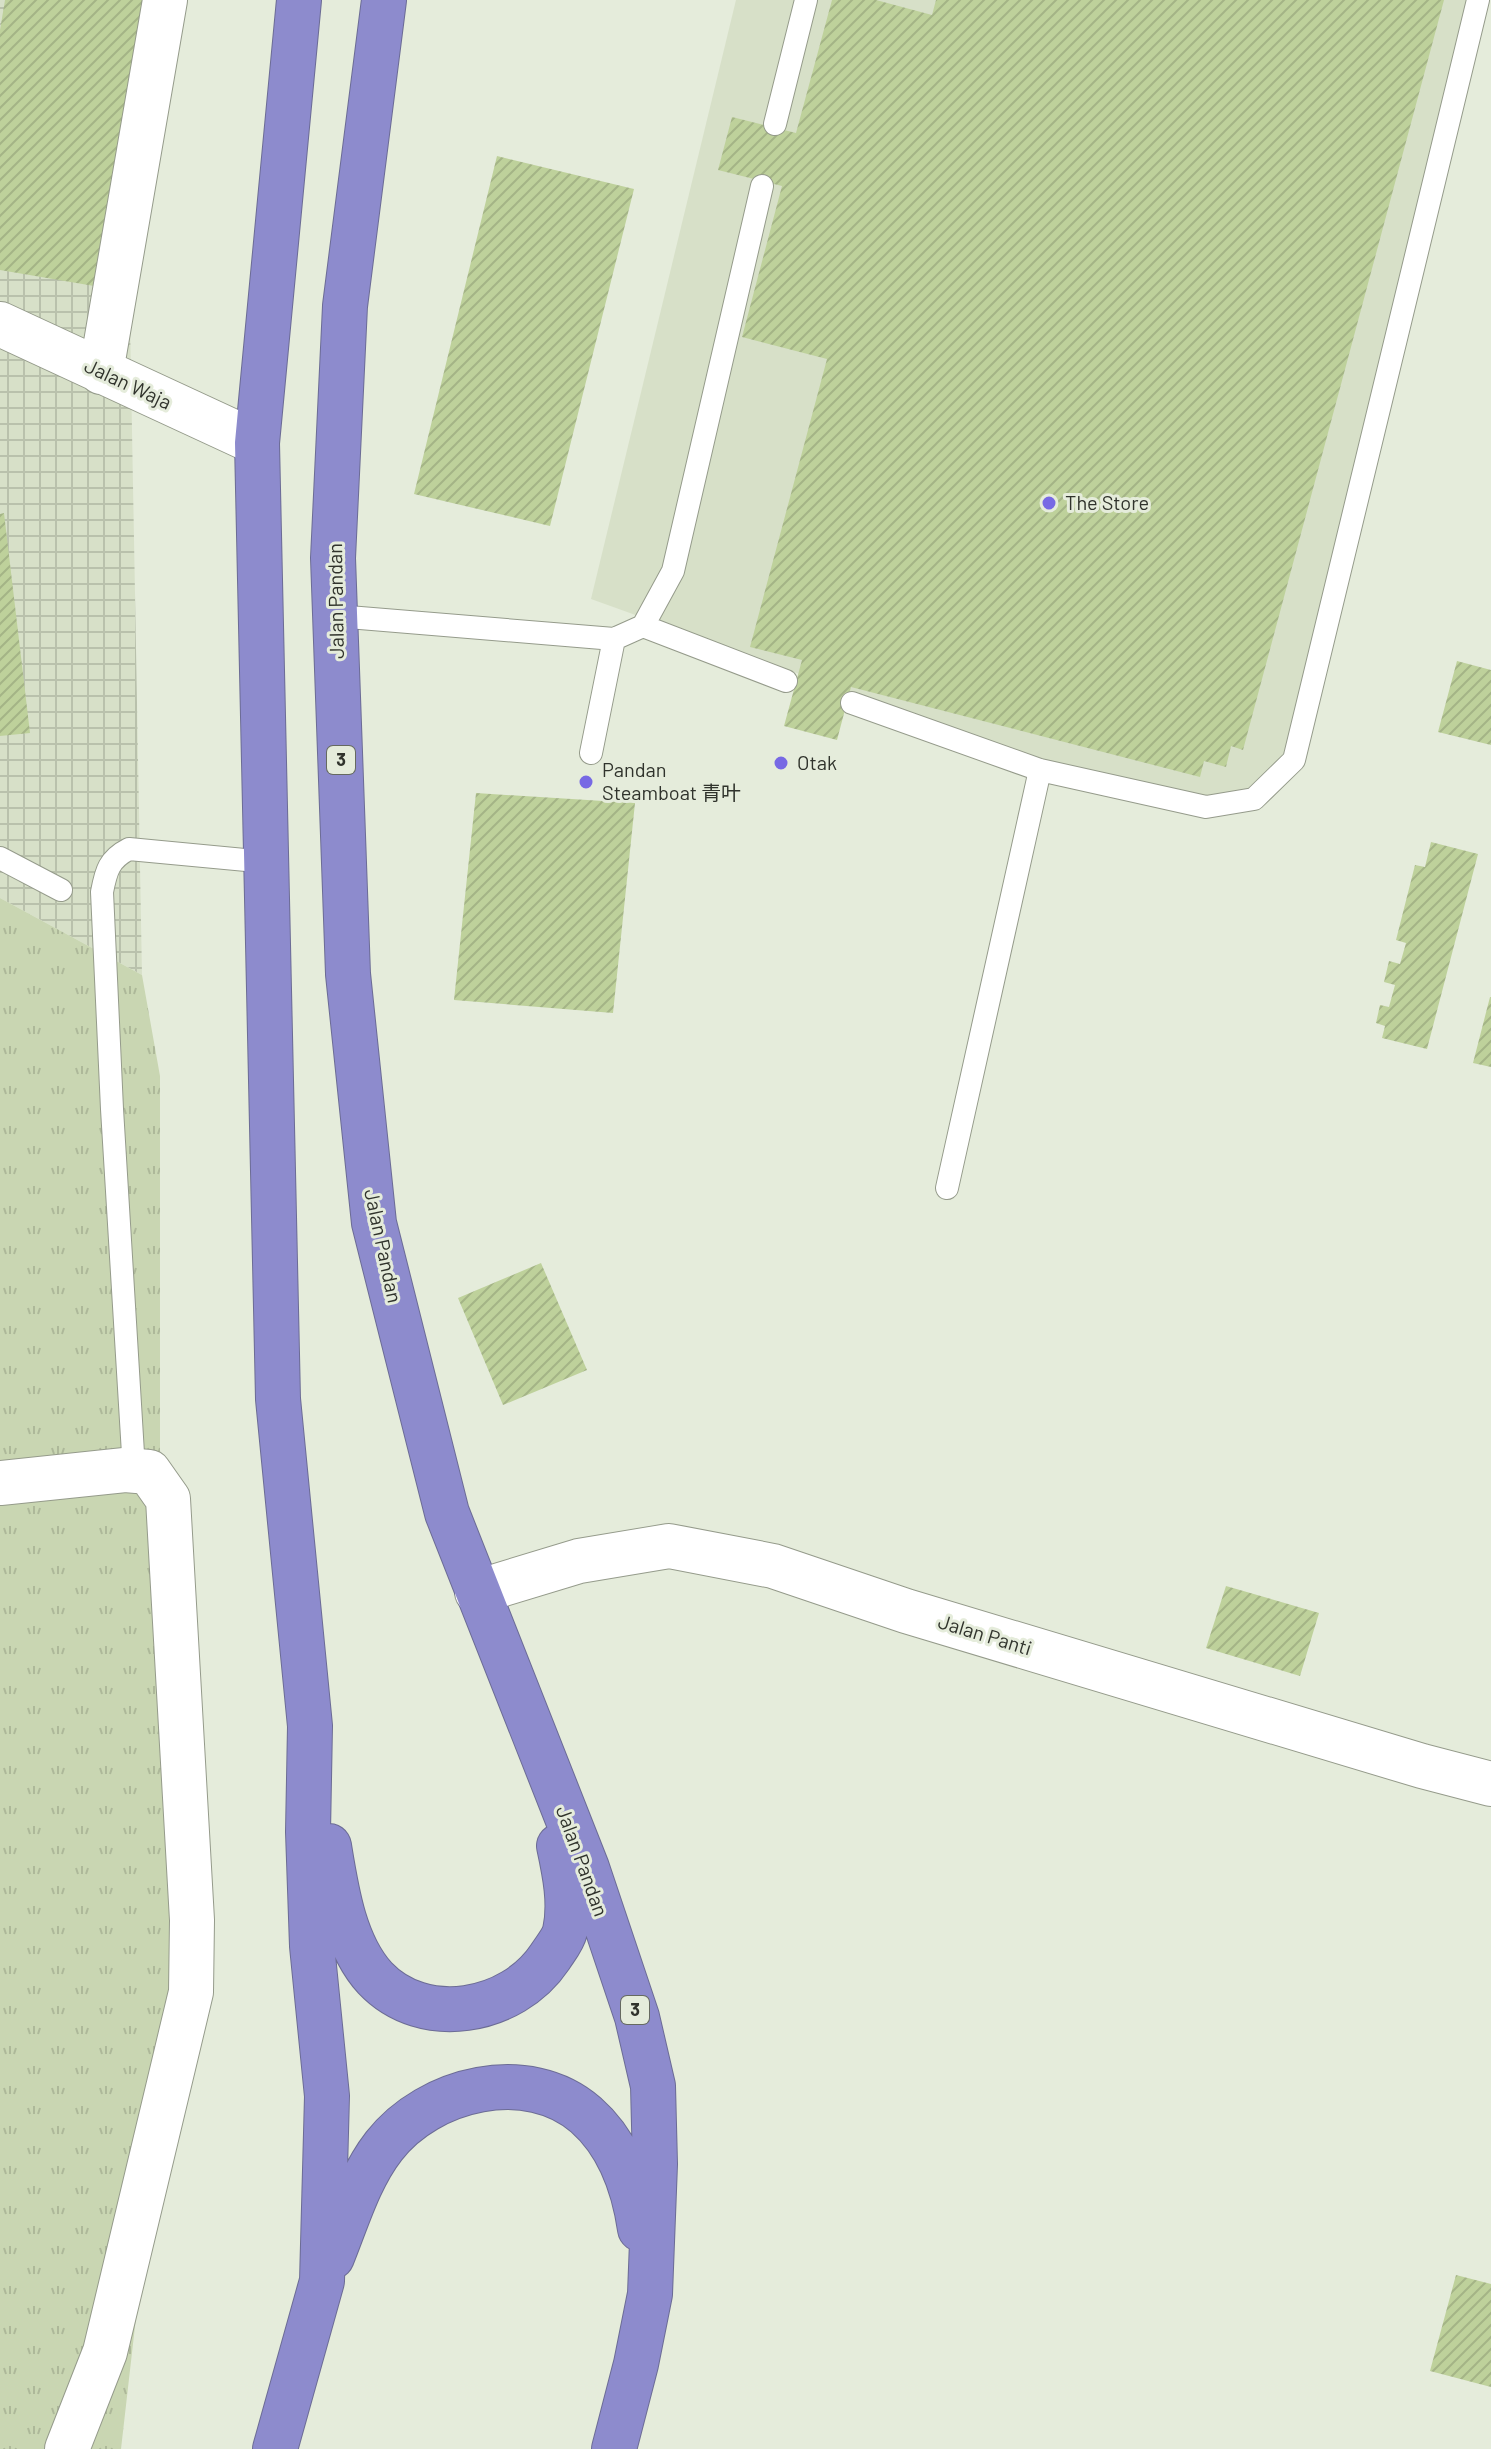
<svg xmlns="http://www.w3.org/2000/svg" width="1491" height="2449" viewBox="0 0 1491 2449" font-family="Barlow,'Noto Sans SC',sans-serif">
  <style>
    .built { fill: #d7e0c8 }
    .industrial { fill: url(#industrial-grid) }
    .grass { fill: url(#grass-tufts) }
    .building { fill: url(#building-hatch) }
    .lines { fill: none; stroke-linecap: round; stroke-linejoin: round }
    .lane-casing { stroke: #959b8b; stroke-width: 24 }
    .street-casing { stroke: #959b8b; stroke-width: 46 }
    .highway-casing { stroke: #6c6c95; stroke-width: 46 }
    .lane { stroke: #fff; stroke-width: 22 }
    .street { stroke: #fff; stroke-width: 44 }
    .highway { stroke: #8d8bcd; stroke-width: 44 }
    .poi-dot { fill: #7769e4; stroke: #e5ecdb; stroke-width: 3 }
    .labels { text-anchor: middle; stroke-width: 6; stroke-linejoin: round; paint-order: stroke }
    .shield { fill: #e5ecdb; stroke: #666a60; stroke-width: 2 }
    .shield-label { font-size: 18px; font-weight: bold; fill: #30332c }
    .street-label { font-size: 20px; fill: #30332c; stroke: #e5ecdb }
    .poi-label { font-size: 20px; fill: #30332c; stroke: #e5ecdb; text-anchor: start }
  </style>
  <defs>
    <pattern id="industrial-grid" width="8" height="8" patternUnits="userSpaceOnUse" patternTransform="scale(2)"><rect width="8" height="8" fill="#d7e0c8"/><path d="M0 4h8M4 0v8" fill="none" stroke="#b9c1ac"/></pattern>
    <pattern id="grass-tufts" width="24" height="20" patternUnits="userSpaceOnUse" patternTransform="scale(2)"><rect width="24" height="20" fill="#c9d6b2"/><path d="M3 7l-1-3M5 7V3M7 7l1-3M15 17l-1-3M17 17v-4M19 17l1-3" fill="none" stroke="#adb899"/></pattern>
    <pattern id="building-hatch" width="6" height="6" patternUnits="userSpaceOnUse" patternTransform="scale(2)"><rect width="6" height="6" fill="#bed19b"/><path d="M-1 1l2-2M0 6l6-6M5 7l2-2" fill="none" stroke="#a4b486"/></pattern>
  </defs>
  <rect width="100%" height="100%" fill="#e5ecdb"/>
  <path class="built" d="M736,0H1468L1284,755L1250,789L1205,798L1038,760L591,599Z"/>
  <path class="industrial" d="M0,0H182L130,321L142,975L0,898Z"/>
  <path class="grass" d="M0,898L142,975L160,1076V1544L172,2002L121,2449H0Z"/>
  <path class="building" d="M5,0H154L100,287L0,270V30Z
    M832,0H876L932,15L936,0H1444L1243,750L1231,746L1226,767L1204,761L1200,777L851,687L837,740L784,726L802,660L750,647L827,359L742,337L782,186L718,170L732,117L796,133Z
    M497,156L634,189L550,526L414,494Z
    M4,513L30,733L0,736V514Z
    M1457,661L1491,670V745L1438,732Z
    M476,793L635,803L613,1013L454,1000Z
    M1431,842L1478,854L1427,1049L1382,1038L1385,1026L1376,1023L1380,1005L1389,1007L1395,985L1384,982L1389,961L1400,964L1406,943L1396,940L1415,865L1425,867Z
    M1490,997H1491V1067L1473,1063Z
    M541,1263L587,1370L503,1405L458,1298Z
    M1226,1586L1319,1613L1300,1676L1206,1648Z
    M1456,2275L1491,2284V2387L1430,2371Z"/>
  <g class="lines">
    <defs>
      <path id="lane" d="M775,124L806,0
        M336,616L614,639L643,626L673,571L762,186
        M643,626L786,681
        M852,703L1040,770L1206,807L1254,799L1294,760L1478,0
        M591,753L614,639
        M0,858L61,890
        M947,1188L1040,770
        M134,1470L112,1109L102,892C106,871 109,859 129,849L266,862"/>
      <path id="street" d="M0,324L257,443
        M101,372L165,0
        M0,1483L125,1470L149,1472L168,1499L192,1920L191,1992L105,2352L67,2449
        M477,1592L579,1561L669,1546L773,1566L906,1611L1422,1766L1491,1784"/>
      <path id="highway" d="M384,0L345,306L333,558L348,974L374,1223L447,1513L587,1868L637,2017L653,2086L655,2164L650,2294L636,2364L614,2449
        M329,1846C336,1889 344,1944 375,1978C423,2029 512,2014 550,1957C555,1949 563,1940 565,1931C571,1903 565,1874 559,1846
        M332,2257C347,2220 359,2178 384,2146C429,2088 528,2064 586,2115C619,2144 634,2188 640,2229
        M275,2449L322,2281L327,2096L312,1946L308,1832L310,1726L278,1399L257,443L299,0"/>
    </defs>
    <use href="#lane" class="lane-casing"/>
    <use href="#street" class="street-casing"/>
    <use href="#highway" class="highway-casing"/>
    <use href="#lane" class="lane"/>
    <use href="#street" class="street"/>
    <use href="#highway" class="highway"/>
  </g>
  <g class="poi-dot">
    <circle cx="1049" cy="503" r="8"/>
    <circle cx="781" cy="763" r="8"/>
    <circle cx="586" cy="782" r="8"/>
  </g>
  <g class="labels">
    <g class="shield">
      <rect x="327" y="746" width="28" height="28" rx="6"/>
      <rect x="621" y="1996" width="28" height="28" rx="6"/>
    </g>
    <g class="shield-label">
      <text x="341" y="766">3</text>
      <text x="635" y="2016">3</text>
    </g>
    <g class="street-label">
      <text transform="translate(128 384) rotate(25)" y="7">Jalan Waja</text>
      <text transform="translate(336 601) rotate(-91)" y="7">Jalan Pandan</text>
      <text transform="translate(383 1246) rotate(78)" y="7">Jalan Pandan</text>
      <text transform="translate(985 1635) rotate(17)" y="7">Jalan Panti</text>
      <text transform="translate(582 1861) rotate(70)" y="7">Jalan Pandan</text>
    </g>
    <g class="poi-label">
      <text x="1065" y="510">The Store</text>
      <text x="797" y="770">Otak</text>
      <text x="602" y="777">Pandan<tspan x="602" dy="23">Steamboat 青叶</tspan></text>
    </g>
  </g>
</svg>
